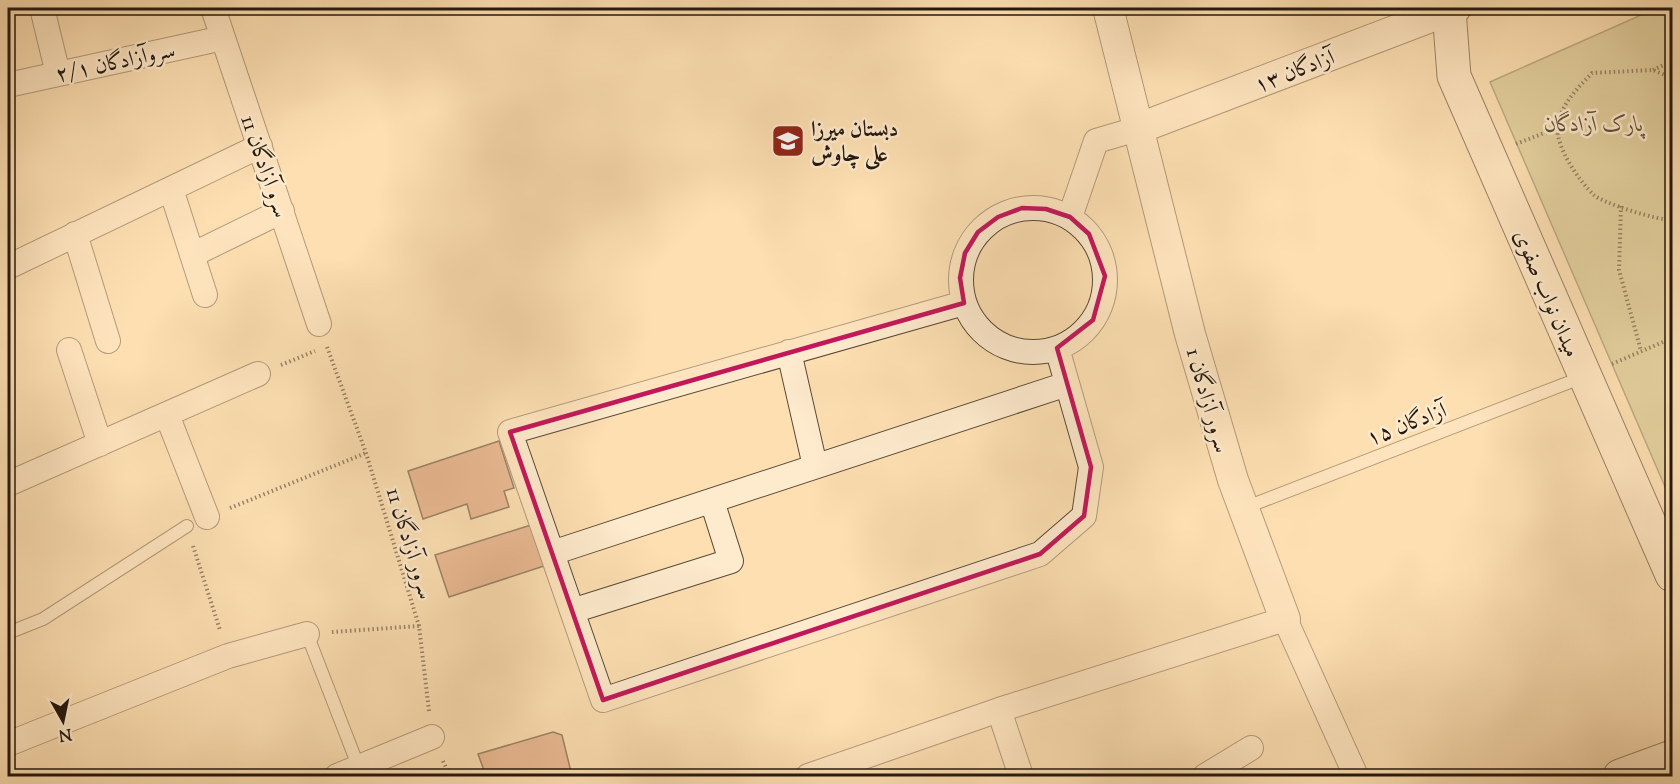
<svg xmlns="http://www.w3.org/2000/svg" width="1680" height="784" viewBox="0 0 1680 784" font-family="'Sorts Mill Goudy',Amiri,serif">
  <style>
    .green { fill: #c6c088; stroke: #746c4a; stroke-width: 1.5 }
    .building { fill: #d6906d; stroke: #23180c; stroke-width: 1.5 }
    .lines { fill: none; stroke-linecap: round; stroke-linejoin: round }
    .service-casing { stroke: #5a4a36; stroke-width: 14 }
    .minor-casing { stroke: #5a4a36; stroke-width: 26 }
    .tertiary-casing { stroke: #5a4a36; stroke-width: 32 }
    .secondary-casing { stroke: #23180c; stroke-width: 35 }
    .path { stroke: #23180c; stroke-width: 4; stroke-dasharray: 1.5 3; stroke-linecap: butt }
    .service { stroke: #feeacd; stroke-width: 12 }
    .minor { stroke: #feeacd; stroke-width: 24 }
    .tertiary { stroke: #feeacd; stroke-width: 30 }
    .secondary { stroke: #feeacd; stroke-width: 33 }
    .marked { fill: none; stroke: #c2185b; stroke-width: 4.5; stroke-linejoin: round }
    .labels { text-anchor: middle; stroke-width: 5; stroke-linejoin: round; paint-order: stroke }
    .street-label { font-size: 22px; fill: #23180c; stroke: #feeacd }
    .park-label { font-size: 22px; font-style: italic; fill: #5c5337; stroke: #feeacd }
    .poi-label { font-size: 22px; font-weight: bold; fill: #23180c; stroke: #feeacd; text-anchor: start }
  </style>
  <rect width="100%" height="100%" fill="#fddfb2"/>
  <filter id="stains"><feTurbulence type="fractalNoise" baseFrequency=".00333" numOctaves="4"/><feColorMatrix values="0 0 0 0 .2 0 0 0 0 .09 0 0 0 0 .02 0 0 0 .5 -.17"/></filter>
  <radialGradient id="worn" r=".72"><stop offset=".6" stop-color="#630" stop-opacity="0"/><stop offset="1" stop-color="#630" stop-opacity=".3"/></radialGradient>
  <path class="green" d="M1657,8H1672V503L1490,82Z"/>
  <path class="building" d="M499,441L514,488L504,491L509,507L471,519L467,504L423,519L408,471Z
    M531,525L544,566L449,597L435,555Z
    M553,732L562,735L572,776H486L478,754Z"/>
  <g class="lines">
    <defs>
      <path id="service" d="M1244,508L1583,377
        M8,633L43,619L187,526
        M307,634L359,768"/>
      <path id="minor" d="M42,8L58,74
        M213,8L319,324
        M8,85L223,38
        M171,189L205,295
        M961 280a72 72 0 1 1 144 0a72 72 0 1 1-144 0Z
        M1070,217L1096,141L1137,129
        M75,234L108,341
        M192,255L282,211
        M8,267L260,146
        M964,303L510,432L603,700L1040,554L1084,516L1091,467L1057,348
        M69,350L100,444
        M789,352L815,466
        M167,415L207,517
        M8,484L258,374
        M552,553L1067,384
        M572,611L731,561L712,501
        M999,710L1021,776
        M8,744L228,656L307,634
        M337,776L432,737
        M808,776L999,710L1285,619L1356,776
        M1205,776L1251,748"/>
      <path id="tertiary" d="M1108,8L1190,334L1233,480L1285,619
        M1137,129L1449,10"/>
      <path id="secondary" d="M1454,8L1449,10L1454,76L1672,575
        M1620,776L1672,757"/>
    </defs>
    <use href="#service" class="service-casing"/>
    <use href="#minor" class="minor-casing"/>
    <use href="#tertiary" class="tertiary-casing"/>
    <use href="#secondary" class="secondary-casing"/>
    <path class="path" d="M1653,70L1672,61
      M1672,78L1653,70L1592,73C1577,89 1560,105 1558,127C1555,147 1580,182 1594,195C1602,203 1660,221 1672,220
      M1516,144L1557,128
      M1621,206L1619,270L1641,351
      M327,347L366,453L419,626L429,711
      M1612,364L1672,338
      M281,365L315,351
      M230,508L366,453
      M193,546L220,630
      M332,632L419,626
      M8,703L11,713
      M443,761L450,776"/>
    <use href="#service" class="service"/>
    <use href="#minor" class="minor"/>
    <use href="#tertiary" class="tertiary"/>
    <use href="#secondary" class="secondary"/>
  </g>
  <path d="M0 0H1680V784H0ZM1022,208L1046,209L1070,217L1089,234L1105,276L1093,320L1057,348L1091,467L1084,516L1040,554L603,700L510,432L964,303L960,278L965,253L978,232L998,217Z" fill="#fddfb2" fill-opacity=".55" fill-rule="evenodd"/>
  <path class="marked" d="M1022,208L1046,209L1070,217L1089,234L1105,276L1093,320L1057,348L1091,467L1084,516L1040,554L603,700L510,432L964,303L960,278L965,253L978,232L998,217Z"/>
  <defs>
    <symbol id="school-square" viewBox="-11 -11 22 22"><rect x="-9" y="-9" width="18" height="18" rx="4" fill="#8f2418" stroke="#feeacd"/><path d="M0-5L7-2L0 1L-7-2ZM-4 1L0 2.5L4 1V4Q0 6-4 4Z" fill="#fff"/></symbol>
  </defs>
  <g fill-rule="evenodd">
    <use href="#school-square" x="769" y="122" width="38" height="38"/>
  </g>
  <g class="labels">
    <g class="street-label">
      <text transform="translate(115 61) rotate(-12)" y="8">۲/۱ سروآزادگان</text>
      <text transform="translate(1294 70) rotate(-21)" y="8">آزادگان ۱۳</text>
      <text transform="translate(266 166) rotate(71)" y="8">سرو آزادگان 11</text>
      <text transform="translate(1548 293) rotate(67)" y="8">میدان نواب صفوی</text>
      <text transform="translate(1209 400) rotate(74)" y="8">سرور آزادگان 1</text>
      <text transform="translate(1406 423) rotate(-21)" y="8">آزادگان ۱۵</text>
      <text transform="translate(411 543) rotate(73)" y="8">سرور آزادگان 11</text>
    </g>
    <g class="park-label">
      <text x="1594" y="131">پارک آزادگان</text>
    </g>
    <g class="poi-label">
      <text x="811" y="136">دبستان میرزا<tspan x="811" dy="25">علی چاوش</tspan></text>
    </g>
  </g>
  <rect width="1680" height="784" fill="none" stroke="#fddfb2" stroke-width="30"/>
  <rect x="9" y="9" width="1662" height="766" fill="none" stroke="#23180c" stroke-width="3"/>
  <rect x="15" y="15" width="1650" height="754" fill="none" stroke="#23180c" stroke-width="1.5"/>
  <g transform="translate(63 721) rotate(171)" stroke="#feeacd" stroke-width="4.5" paint-order="stroke">
  <path d="M0-4.5L10 22L0 15L-10 22Z" fill="#23180c"/>
  <text y="-9" font-size="16" font-weight="bold" text-anchor="middle" fill="#23180c">N</text>
  </g>
  <rect width="100%" height="100%" filter="url(#stains)"/>
  <rect width="100%" height="100%" fill="url(#worn)"/>
</svg>
